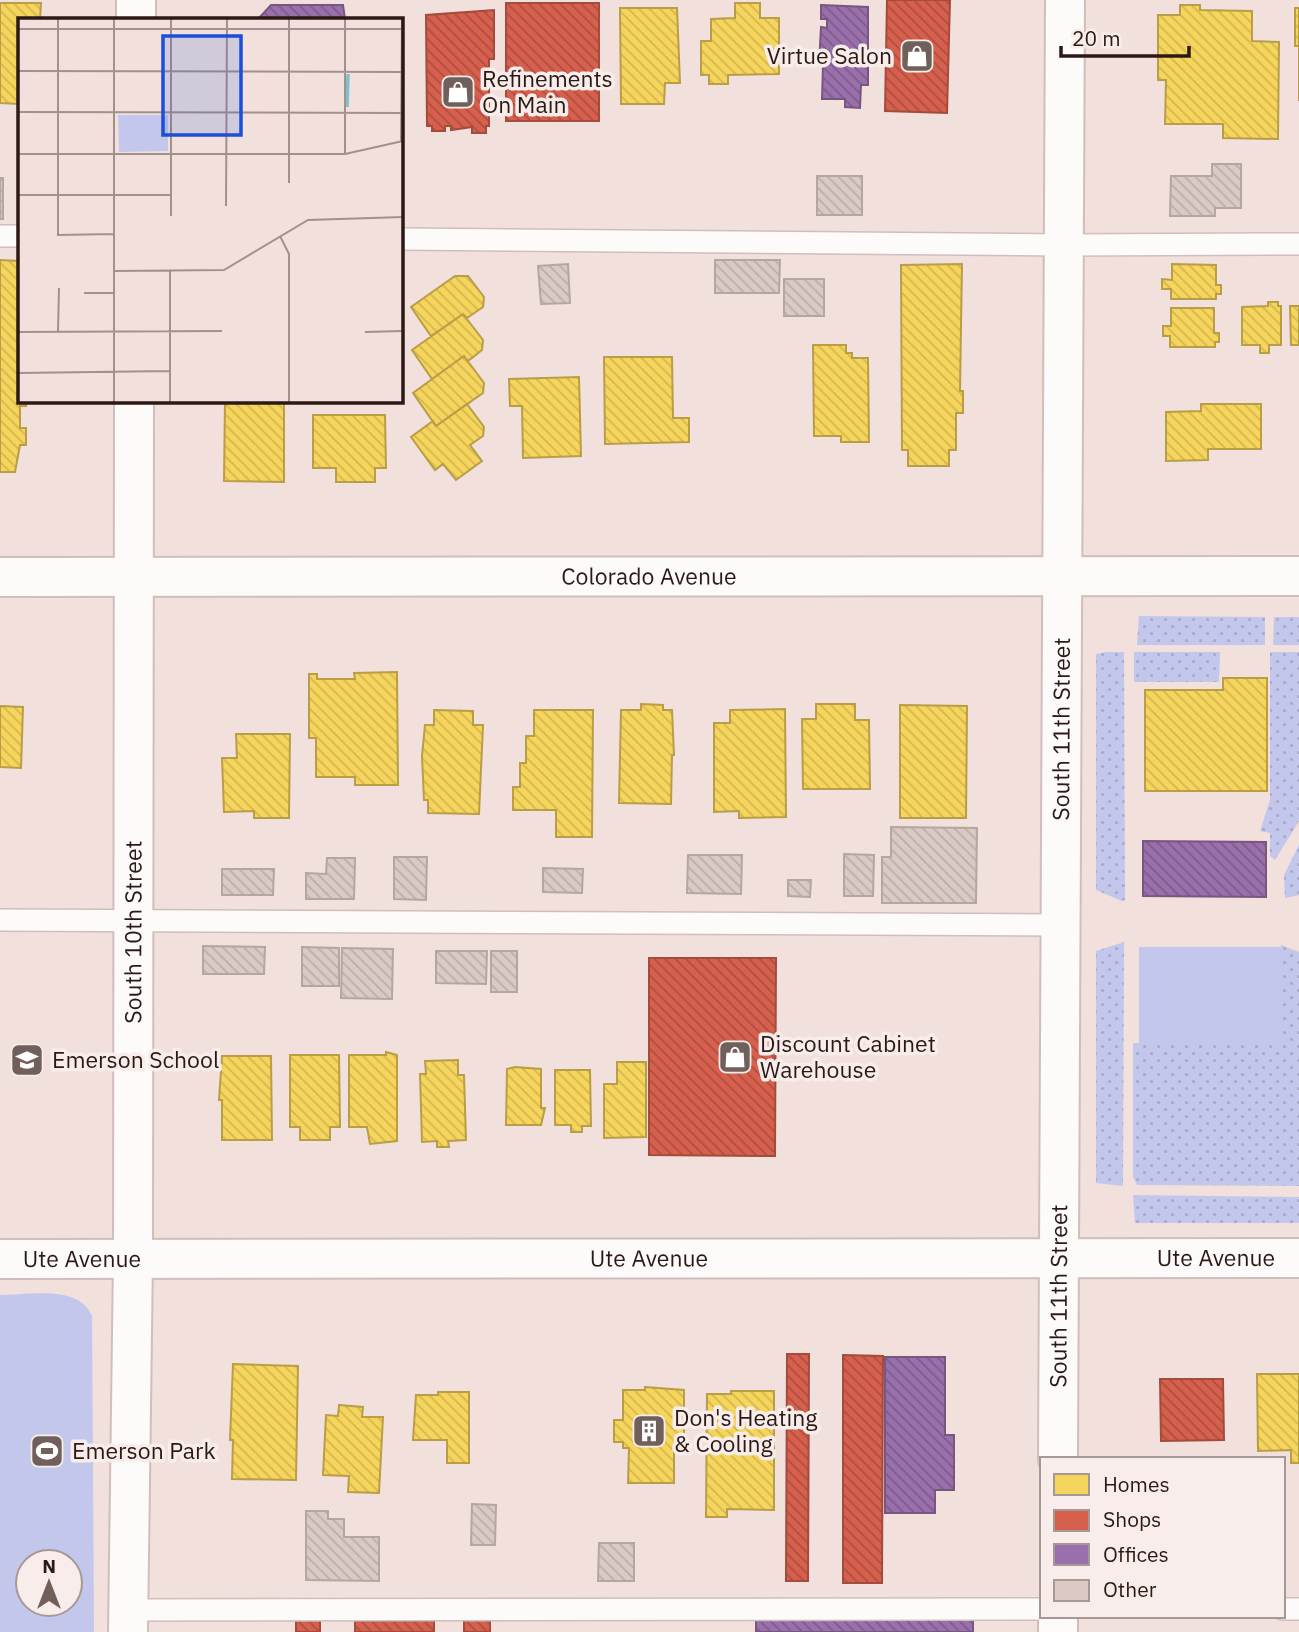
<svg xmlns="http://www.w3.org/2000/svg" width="1299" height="1632" viewBox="0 0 1299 1632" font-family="'IBM Plex Sans',sans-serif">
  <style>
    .grass { fill: url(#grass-dots) }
    .park { fill: #c3c7eb; fill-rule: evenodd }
    .homes { fill: url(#homes-back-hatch); stroke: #b99d47; stroke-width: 2 }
    .shops { fill: url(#shops-back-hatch); stroke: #a34b3c; stroke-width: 2 }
    .offices { fill: url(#offices-back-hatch); stroke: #78567e; stroke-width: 2 }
    .building { fill: url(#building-back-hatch); stroke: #b6a6a0; stroke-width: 2 }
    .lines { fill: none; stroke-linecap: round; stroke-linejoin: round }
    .service-casing { stroke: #cfbeba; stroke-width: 24 }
    .minor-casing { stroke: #cfbeba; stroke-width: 42 }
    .tertiary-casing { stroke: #cfbeba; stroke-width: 42 }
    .primary-casing { stroke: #cfbeba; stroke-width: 42 }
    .service { stroke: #fdfafa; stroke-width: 21 }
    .minor { stroke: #fdfafa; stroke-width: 38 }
    .tertiary { stroke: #fdfafa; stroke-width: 38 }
    .primary { stroke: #fdfafa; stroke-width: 38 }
    .labels { text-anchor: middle; stroke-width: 7; stroke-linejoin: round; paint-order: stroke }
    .poi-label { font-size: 23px; fill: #2c1916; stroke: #f8edea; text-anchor: start }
    .street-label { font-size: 23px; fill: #2c1916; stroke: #f8edea }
    .inset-river { fill: none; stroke: #7ec0cb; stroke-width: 3.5 }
    .inset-road { fill: none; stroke: #a2908d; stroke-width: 2 }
    .view { fill: #1d4ed8; fill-opacity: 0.15; stroke: #1d4ed8; stroke-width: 3.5 }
    .inset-edge { fill: none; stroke: #2c1916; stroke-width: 3.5 }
  </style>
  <defs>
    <pattern id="grass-dots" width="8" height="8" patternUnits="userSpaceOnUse" patternTransform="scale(1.75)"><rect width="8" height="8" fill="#c3c7eb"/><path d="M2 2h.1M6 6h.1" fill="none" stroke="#a8aac9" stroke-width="1.8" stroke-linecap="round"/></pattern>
    <pattern id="homes-back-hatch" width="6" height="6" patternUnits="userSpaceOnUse" patternTransform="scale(1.75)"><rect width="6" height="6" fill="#f6d55c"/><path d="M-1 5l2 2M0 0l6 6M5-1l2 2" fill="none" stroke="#d3b64f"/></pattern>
    <pattern id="shops-back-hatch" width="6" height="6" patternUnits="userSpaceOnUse" patternTransform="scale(1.75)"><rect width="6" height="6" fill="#d6604d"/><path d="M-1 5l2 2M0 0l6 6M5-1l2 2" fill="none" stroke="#ae4e3f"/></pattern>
    <pattern id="offices-back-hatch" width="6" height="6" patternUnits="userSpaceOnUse" patternTransform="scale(1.75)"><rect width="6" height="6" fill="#9970ab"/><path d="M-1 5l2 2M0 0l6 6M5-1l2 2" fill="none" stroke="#7d5b8a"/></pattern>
    <pattern id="building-back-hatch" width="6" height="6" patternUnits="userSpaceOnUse" patternTransform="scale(1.75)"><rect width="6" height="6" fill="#dacac3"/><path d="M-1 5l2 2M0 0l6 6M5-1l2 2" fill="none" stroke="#bbada7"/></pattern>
  </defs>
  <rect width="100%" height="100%" fill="#f1e0dc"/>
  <path class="grass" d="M1139,616L1265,617V645H1137Z
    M1274,617H1299V645H1273Z
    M1107,652H1124L1125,900L1122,901L1096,890V654Z
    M1134,652H1220L1219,682H1134Z
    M1270,652H1299V821L1275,860L1270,856V833L1260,831L1270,800Z
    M1299,845V895L1285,898L1284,875Z
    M1124,942L1123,1186L1096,1183V951Z
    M1281,945L1299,952V1186L1137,1185L1133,1177V1043H1281Z
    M1133,1195L1299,1197V1223H1135Z"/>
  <path class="park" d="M1139,947H1281V1043H1139Z
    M0,1295C29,1295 79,1284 92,1316L94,1632H0ZM70,1562V1604H28V1562Z"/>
  <path class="homes" d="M0,3H41L40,19H19V104L0,103Z
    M735,3H760V18H779V74L728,75V84H709V75H701V41H711V19L735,18Z
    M1180,5H1200V10L1252,11V41L1279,42L1278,139L1223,138V124H1165L1166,80H1158V15H1180Z
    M620,8H677L680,83H665L664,104H621Z
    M1295,8H1299V101V46H1295Z
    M0,260L19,261V401H26V406H20V428H26V445H20L15,472H0Z
    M962,264L960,391H963V413H956V450H949V466H908V450H902L901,265Z
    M1172,264L1216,265V285H1221V294H1216V299H1171V289H1162V279L1172,280Z
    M455,276H468L484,297L483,307L467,318L463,314L431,336L411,307Z
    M1268,302H1278V306H1281V345H1269V353H1260V345H1242V307L1268,306Z
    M1290,306H1299V345H1291Z
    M1171,308H1214V333H1219V342H1215V347H1170V336H1163V326H1171Z
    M463,314L483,340L482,350L468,361L464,356L432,379L412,350Z
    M813,345H846V353H852V358H868L869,442H841V436H814Z
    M464,356L484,383L483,393L436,426L413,393Z
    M604,357H672L673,418H689V442L605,444Z
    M579,377L581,456L523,458L522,406H510L509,379Z
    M225,401H284V482L224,481Z
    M467,404L484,427L483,436L470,445L482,461L456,480L443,464L435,470L411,437L433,421L436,426Z
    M1201,404H1261V449H1208V460L1166,461V412L1201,411Z
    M313,415H385L386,468H375V482H336V468H313Z
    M397,672L398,785H355V777H316V738H309V674H317V679H355L354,673Z
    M1223,678H1267V791H1145V690H1223Z
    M641,704L663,705V710H672L674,755H672L671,804L619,803L621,710H641Z
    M816,704H855V720H869L870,789H803L802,719H816Z
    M900,705L967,706L966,818H900Z
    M0,706L23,707L21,768L0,767Z
    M785,709L786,817L739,818V811L714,812V723H730V710Z
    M434,710L473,711V725H483L479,814L428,813V800H424L422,756L425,725H434Z
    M534,710H593L592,837H556V810H513V787H520V763H526V736H534Z
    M236,734H290L289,818H254V811L224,812L222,758H237Z
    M386,1052L397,1055V1141L370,1144L367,1127H349V1055H386Z
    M290,1055H339L340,1127H330V1140H300V1127H290Z
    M222,1056H271L272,1140H222V1100H219Z
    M458,1060V1075H464L466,1140L448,1141L449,1147H437V1141L422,1142L420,1074H426L425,1061Z
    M617,1062H646V1137L604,1138V1084H617Z
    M515,1067L541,1069V1108H545L541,1125H506L507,1069Z
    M555,1070H590L591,1126H582V1132H571V1125H555Z
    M233,1364L298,1366L296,1480L232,1479L233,1440H230Z
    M1257,1374H1299V1463H1291V1450L1258,1451Z
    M645,1387L684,1390V1447H674V1483H628L629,1448H623V1442H614V1420H623V1390H645Z
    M731,1391H774V1510L727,1509V1517H706L707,1394H731Z
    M438,1392H469V1463H447V1440H413L416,1395H438Z
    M339,1405L363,1407L362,1417H383L379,1493L348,1492L349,1476L323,1475L326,1415L338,1416Z"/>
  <path class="shops" d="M887,0H950L947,113L885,111Z
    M506,3H599V121H506Z
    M494,10V59H489V126H486V133H472V127L451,130V126H445V131H432V126H427L426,15Z
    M649,958H776L775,1156L649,1155Z
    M787,1354H809L808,1581H786Z
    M843,1355L883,1356L882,1583H843Z
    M1160,1379H1223L1224,1440L1161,1441Z
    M464,1617H490V1632H464Z
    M296,1620H320V1632H296Z
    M355,1621H434V1632H355Z"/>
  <path class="offices" d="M271,5H343L345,19H258Z
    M821,5L868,7V85H861L860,108L845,107V99H822L823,65H819L821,27L827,28V19H821Z
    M1143,841L1266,842V897L1143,896Z
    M885,1357H945V1435H954V1490H935V1513H885Z
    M756,1613L973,1615V1632H756Z"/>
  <path class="building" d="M1212,164H1241V208H1215V216H1170L1171,176H1212Z
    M817,176H862V215H817Z
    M0,178H3V219H0Z
    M715,260H780L779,293H715Z
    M568,264L570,303L541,304L538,266Z
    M784,279H824V316H784Z
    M891,827L977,828L976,903H882V857H891Z
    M844,854L874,855L873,896H844Z
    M688,855H742L741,894L687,893Z
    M394,857H427L426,900L394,899Z
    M327,858H355L354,899H306V873L326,874Z
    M543,868L583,869L582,893L543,892Z
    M222,869H274L273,895H222Z
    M788,880H811L810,897L788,896Z
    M203,946L265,947L264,974H203Z
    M302,947L339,948V986H302Z
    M342,948L393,949L392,999L341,998Z
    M436,951H487L486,984L436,983Z
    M491,951H517V992H491Z
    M472,1504L496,1505L495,1545H471Z
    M306,1511H328V1519H344V1537H379V1581L306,1580Z
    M599,1543H634V1581H598Z"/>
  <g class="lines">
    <defs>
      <path id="service" d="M0,236H19
        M401,239L1064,245L1299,244
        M0,920L1061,925
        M1283,1609H1299
        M128,1610L1042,1609"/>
      <g id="minor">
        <path id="s1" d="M0,577L1299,576"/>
        <path id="s2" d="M1058,1459L1065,0"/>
        <path d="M1058,1616V1632"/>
      </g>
      <g id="tertiary">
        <path d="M136,19V0"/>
        <path id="s3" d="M128,1632L133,1259L134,401"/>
      </g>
      <g id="primary">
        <path id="s4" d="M0,1259L1299,1258"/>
      </g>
    </defs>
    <use href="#service" class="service-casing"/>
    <use href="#minor" class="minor-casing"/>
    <use href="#tertiary" class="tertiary-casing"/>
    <use href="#primary" class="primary-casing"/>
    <use href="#service" class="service"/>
    <use href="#minor" class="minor"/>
    <use href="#tertiary" class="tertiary"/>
    <use href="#primary" class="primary"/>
  </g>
  <defs>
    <symbol id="shop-square" viewBox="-11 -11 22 22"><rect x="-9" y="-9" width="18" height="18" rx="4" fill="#715f5b" stroke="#f8edea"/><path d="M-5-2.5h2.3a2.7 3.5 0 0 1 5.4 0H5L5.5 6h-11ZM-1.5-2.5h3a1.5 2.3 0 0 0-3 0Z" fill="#fff"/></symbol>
    <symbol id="school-square" viewBox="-11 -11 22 22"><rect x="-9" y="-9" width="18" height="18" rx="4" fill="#715f5b" stroke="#f8edea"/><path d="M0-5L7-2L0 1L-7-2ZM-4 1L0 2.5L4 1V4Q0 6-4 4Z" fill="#fff"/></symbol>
    <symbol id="building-square" viewBox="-11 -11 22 22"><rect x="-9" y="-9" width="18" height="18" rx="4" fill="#715f5b" stroke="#f8edea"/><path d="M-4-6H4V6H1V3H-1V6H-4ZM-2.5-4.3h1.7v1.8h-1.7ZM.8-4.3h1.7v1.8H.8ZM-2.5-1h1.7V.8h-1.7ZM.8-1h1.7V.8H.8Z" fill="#fff"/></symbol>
    <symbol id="stadium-square" viewBox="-11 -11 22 22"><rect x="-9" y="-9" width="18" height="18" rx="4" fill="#715f5b" stroke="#f8edea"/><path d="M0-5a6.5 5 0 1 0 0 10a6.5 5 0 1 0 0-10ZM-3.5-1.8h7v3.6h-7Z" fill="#fff"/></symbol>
  </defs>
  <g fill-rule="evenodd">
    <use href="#shop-square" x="898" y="37" width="38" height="38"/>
    <use href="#shop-square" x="439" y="73" width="38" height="38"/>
    <use href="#shop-square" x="716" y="1038" width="38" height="38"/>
    <use href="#school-square" x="8" y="1041" width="38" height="38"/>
    <use href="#building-square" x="630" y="1412" width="38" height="38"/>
    <use href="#stadium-square" x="28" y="1432" width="38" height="38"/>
  </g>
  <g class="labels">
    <g class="poi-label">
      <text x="892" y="64" text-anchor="end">Virtue Salon</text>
      <text x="482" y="87">Refinements<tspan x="482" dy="26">On Main</tspan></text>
      <text x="760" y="1052">Discount Cabinet<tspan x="760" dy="26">Warehouse</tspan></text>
      <text x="52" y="1068">Emerson School</text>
      <text x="674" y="1426">Don's Heating<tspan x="674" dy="26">&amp; Cooling</tspan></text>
      <text x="72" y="1459">Emerson Park</text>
    </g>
    <g class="street-label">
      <text dy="8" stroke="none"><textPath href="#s1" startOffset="649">Colorado Avenue</textPath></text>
      <text dy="8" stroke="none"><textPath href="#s2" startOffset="730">South 11th Street</textPath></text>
      <text dy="8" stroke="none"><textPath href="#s3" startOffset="700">South 10th Street</textPath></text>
      <text dy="8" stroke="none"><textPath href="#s4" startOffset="649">Ute Avenue</textPath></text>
      <text dy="8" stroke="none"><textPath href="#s4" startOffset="1216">Ute Avenue</textPath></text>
      <text dy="8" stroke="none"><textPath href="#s4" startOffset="82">Ute Avenue</textPath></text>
      <text dy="8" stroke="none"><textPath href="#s2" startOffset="163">South 11th Street</textPath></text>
    </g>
  </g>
  <g transform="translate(18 18)">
    <rect width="385" height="385" fill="#f1e0dc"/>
    <path d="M100,97H150V133L101,134Z" fill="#c3c7eb"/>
    <path class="inset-river" d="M329,89L330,56"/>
    <path class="inset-road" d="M40,1V217L96,216M96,1V384M271,1V136M327,1V136M0,11H385M0,53L385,54M0,94L385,95M383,124L384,1M0,136H327L385,123M271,165V136M0,177H153M208,188L209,1M153,198V1M262,218L271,236V384M96,253L206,252L290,202L385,199M66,275H96M0,314L204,313M40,314L41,270M347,314L385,313M0,355L152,353M152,384V253"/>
    <path class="view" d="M145,18H223V117H145Z"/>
    <rect width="385" height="385" class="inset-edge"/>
  </g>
  <rect x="1040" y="1457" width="245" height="161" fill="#f8edea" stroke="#a69895" stroke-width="2"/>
  <rect x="1054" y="1474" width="35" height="21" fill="#f6d55c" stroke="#a69895" stroke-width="2"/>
  <text x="1103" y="1492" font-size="21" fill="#2c1916">Homes</text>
  <rect x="1054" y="1510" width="35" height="21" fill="#d6604d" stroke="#a69895" stroke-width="2"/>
  <text x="1103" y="1527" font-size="21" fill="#2c1916">Shops</text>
  <rect x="1054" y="1544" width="35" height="21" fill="#9970ab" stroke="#a69895" stroke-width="2"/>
  <text x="1103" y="1562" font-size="21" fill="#2c1916">Offices</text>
  <rect x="1054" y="1580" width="35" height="21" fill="#dacac3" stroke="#a69895" stroke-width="2"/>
  <text x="1103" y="1597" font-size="21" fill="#2c1916">Other</text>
  <g transform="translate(49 1583)"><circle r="33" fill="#f8edea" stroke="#a69895" stroke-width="2"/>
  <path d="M0-5L12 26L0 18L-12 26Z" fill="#715f5b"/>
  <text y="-10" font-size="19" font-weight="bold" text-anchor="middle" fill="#2c1916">N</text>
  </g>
  <path d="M1061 46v10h128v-10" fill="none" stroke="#2c1916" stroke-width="3.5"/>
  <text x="1072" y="46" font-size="21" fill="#2c1916" stroke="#f8edea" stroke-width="5" paint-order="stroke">20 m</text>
</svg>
